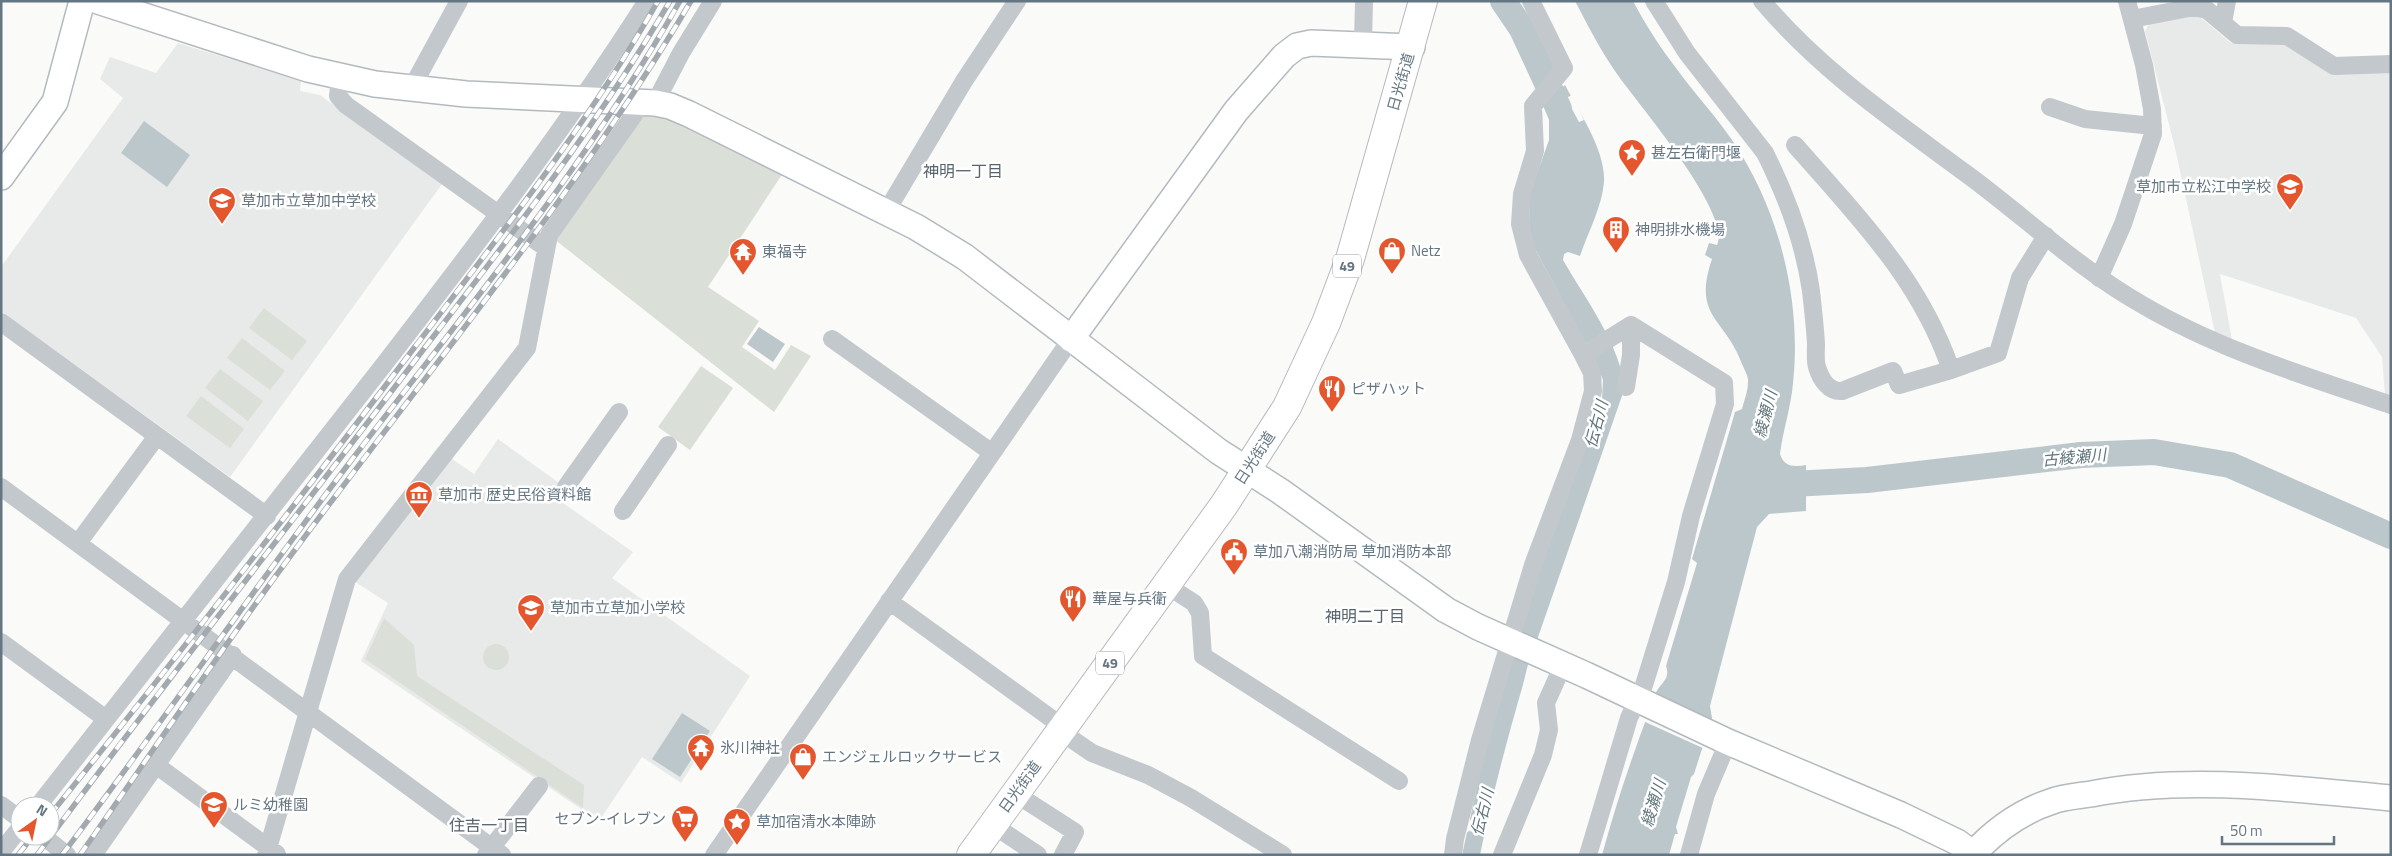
<svg xmlns="http://www.w3.org/2000/svg" width="2392" height="856" viewBox="0 0 2392 856" font-family="'Titillium Web','Noto Sans JP',sans-serif">
  <style>
    .built { fill: #e8e9e9 }
    .green { fill: #dadfd7 }
    .water { fill: #bbc7cb }
    .pier { fill: #fafaf8 }
    .lines { fill: none; stroke-linecap: round; stroke-linejoin: round }
    .river { stroke: #bbc7cb; stroke-width: 26 }
    .secondary-casing { stroke: #b3babf; stroke-width: 28 }
    .primary-casing { stroke: #b5babe; stroke-width: 30 }
    .street { stroke: #c3c8cc; stroke-width: 18 }
    .secondary { stroke: #fff; stroke-width: 25 }
    .primary { stroke: #fff; stroke-width: 28 }
    .rail-casing { stroke: #a2aab0; stroke-width: 5.5 }
    .rail { stroke: #fff; stroke-width: 4; stroke-dasharray: 11; stroke-linecap: butt }
    .labels { text-anchor: middle; stroke-width: 5; stroke-linejoin: round; paint-order: stroke }
    .shield { fill: #fff; stroke: #939fa8; stroke-width: 1 }
    .shield-label { font-size: 14px; font-weight: bold; fill: #657683 }
    .street-label { font-size: 15px; fill: #657683; stroke: #fff }
    .poi-label { font-size: 15px; fill: #657683; stroke: #fff; text-anchor: start }
    .neighbourhood-label { font-size: 16px; fill: #57646e; stroke: #fff }
    .water-label { font-size: 16px; font-style: italic; fill: #60757c; stroke: #fff }
  </style>
  <rect width="100%" height="100%" fill="#fafaf8"/>
  <path class="built" d="M2199,16L2231,43L2283,40L2329,71L2391,70V396L2385,395L2382,357L2356,318L2220,274L2232,340L2215,333L2175,148L2145,31L2152,19Z
    M178,43L301,81L300,91L320,95L442,184L230,477L1,311V267L123,98L100,79L110,57L156,73Z
    M498,439L562,485L553,496L633,552L612,578L750,676L681,783L642,757L599,821L361,661L388,603L352,580L449,457L474,474Z"/>
  <path class="green" d="M645,114L673,119L783,173L708,287L759,321L742,347L775,370L791,345L811,356L774,412L554,239Z
    M264,308L307,341L292,360L249,328Z
    M242,338L285,371L270,390L227,358Z
    M701,366L733,388L690,450L658,427Z
    M220,369L263,401L248,421L205,388Z
    M201,396L244,429L230,448L186,416Z
    M384,618L414,645L417,676L584,785L583,808L365,659Z
    M483 657a13 13 0 1 1 26 0a13 13 0 1 1-26 0Z"/>
  <path class="water" d="M1575,1H1633C1645,24 1660,47 1676,68C1694,93 1715,115 1732,140C1779,209 1802,300 1793,383C1791,407 1783,430 1780,454C1784,467 1794,467 1806,465V511L1769,514L1757,527L1710,706L1712,718L1694,774L1691,777L1676,827L1678,834H1675L1669,855H1602C1616,804 1633,753 1652,704C1654,699 1655,693 1658,689C1664,681 1670,677 1666,666L1697,563L1692,559L1735,412L1742,409C1744,401 1748,391 1748,382C1749,377 1744,369 1742,364C1725,317 1692,318 1712,259L1705,255L1709,243L1717,245C1732,213 1638,104 1617,74C1601,51 1588,26 1575,1Z
    M1565,85C1579,112 1606,151 1604,182C1602,207 1588,232 1580,256L1568,252L1564,254L1563,260C1584,297 1623,348 1624,390L1537,640C1528,658 1526,676 1520,695C1505,747 1491,801 1480,855H1462L1488,737L1537,575L1602,399L1603,380L1596,362L1534,247L1529,224L1530,193L1549,140V120L1543,105Z
    M144,121L190,155L167,187L121,153Z
    M759,327L785,344L773,362L747,344Z
    M682,713L710,731L680,777L652,759Z"/>
  <path class="pier" d="M1572,95L1584,120L1579,122L1566,98Z
    M1644,717L1706,745L1705,749L1643,721Z
    M1467,815L1472,822L1489,826L1487,835L1469,831L1463,835Z"/>
  <g class="lines">
    <path class="river" d="M1503,1L1522,29L1559,109
      M1772,485L1867,480L2081,455L2154,452L2230,465L2391,536"/>
    <defs>
      <path id="secondary" d="M98,1L308,69L375,84L466,94L655,103L670,106L689,114L916,227L965,257L1218,451L1280,491L1446,610L1478,627L1586,675L1728,742L1901,815L1957,842L1975,855
        M1,177L55,102L82,1
        M1071,339L1236,111L1284,56L1297,46L1311,43L1412,47
        M1972,855C1993,832 2020,812 2050,802C2062,797 2077,796 2091,794C2188,775 2293,789 2391,798"/>
      <path id="primary" d="M971,855L1224,505L1287,407L1326,323L1350,259L1423,1"/>
    </defs>
    <use href="#secondary" class="secondary-casing"/>
    <use href="#primary" class="primary-casing"/>
    <path class="street" d="M1654,1L1687,53L1765,153C1787,197 1804,242 1811,291C1813,309 1815,326 1816,344C1816,351 1815,361 1817,367C1821,380 1829,392 1842,391L1893,371L1899,385L1951,370L1998,353L2020,278L2046,236
      M1762,1C1822,72 1894,120 1968,175C2025,217 2078,268 2141,304C2219,350 2306,376 2391,405
      M2132,19L2194,7L2207,10L2237,35L2287,36L2334,66L2391,64
      M2223,23L2227,1
      M1363,43L1364,1
      M340,78L338,96L346,105L546,248
      M411,89L459,1
      M655,103L681,53L713,1
      M2050,107L2085,119L2153,126
      M1795,145C1857,216 1920,279 1951,370
      M886,212L964,81L1017,1
      M2099,278L2123,224L2153,134L2152,109L2144,65L2127,1
      M1,322L267,516
      M832,339L991,452
      M1583,355L1631,325L1724,383L1725,404L1691,516L1676,582L1644,685L1629,718L1588,855
      M1626,387L1631,355V325
      M1,487L502,855
      M566,487L619,412
      M623,511L668,445
      M78,543L157,436
      M1166,585L1194,603L1200,613L1203,656L1399,781
      M889,601L1063,727
      M1,642L106,719
      M1060,731L1092,753L1148,775L1191,798L1283,855
      M156,765L277,854
      M1016,794L1075,832L1063,855
      M1,805L20,819
      M38,806C153,660 268,514 382,367C474,248 566,128 647,1
      M993,825L1038,855
      M43,836L67,855
      M1,852L20,828
      M93,855L233,655
      M266,855L347,579L527,348L549,235L643,102
      M486,855L539,786
      M714,855L1071,339
      M1453,855L1455,839L1480,740L1533,565L1580,440L1593,391L1592,373L1583,355L1528,255L1520,224L1522,194L1535,151L1533,106L1564,68L1531,1
      M1502,855L1543,755L1549,730L1546,703L1563,665
      M1689,855L1706,794L1728,742"/>
    <use href="#secondary" class="secondary"/>
    <use href="#primary" class="primary"/>
    <defs>
      <path id="rail" d="M50,815C174,661 295,505 414,348C500,235 588,124 658,1
        M18,855L33,836
        M37,855C163,684 295,519 423,350C510,237 598,124 670,1
        M62,855C159,727 250,594 347,466C462,315 586,167 680,1
        M80,855C164,735 245,614 334,498C457,335 587,177 691,1"/>
    </defs>
    <use href="#rail" class="rail-casing"/>
    <use href="#rail" class="rail"/>
  </g>
  <defs>
    <symbol id="sight-pin" viewBox="-11 -11 22 30"><path d="M0 17L-7.5 6A9.5 9.5 0 1 1 7.5 6Z" fill="#e4572e" stroke="#fff"/><path d="M0-6L1.8-2.2L6-1.7L2.9 1.2L3.7 5.4L0 3.3L-3.7 5.4L-2.9 1.2L-6-1.7L-1.8-2.2Z" fill="#fff"/></symbol>
    <symbol id="school-pin" viewBox="-11 -11 22 30"><path d="M0 17L-7.5 6A9.5 9.5 0 1 1 7.5 6Z" fill="#e4572e" stroke="#fff"/><path d="M0-5L7-2L0 1L-7-2ZM-4 1L0 2.5L4 1V4Q0 6-4 4Z" fill="#fff"/></symbol>
    <symbol id="building-pin" viewBox="-11 -11 22 30"><path d="M0 17L-7.5 6A9.5 9.5 0 1 1 7.5 6Z" fill="#e4572e" stroke="#fff"/><path d="M-4-6H4V6H1V3H-1V6H-4ZM-2.5-4.3h1.7v1.8h-1.7ZM.8-4.3h1.7v1.8H.8ZM-2.5-1h1.7V.8h-1.7ZM.8-1h1.7V.8H.8Z" fill="#fff"/></symbol>
    <symbol id="shop-pin" viewBox="-11 -11 22 30"><path d="M0 17L-7.5 6A9.5 9.5 0 1 1 7.5 6Z" fill="#e4572e" stroke="#fff"/><path d="M-5-2.5h2.3a2.7 3.5 0 0 1 5.4 0H5L5.5 6h-11ZM-1.5-2.5h3a1.5 2.3 0 0 0-3 0Z" fill="#fff"/></symbol>
    <symbol id="temple-pin" viewBox="-11 -11 22 30"><path d="M0 17L-7.5 6A9.5 9.5 0 1 1 7.5 6Z" fill="#e4572e" stroke="#fff"/><path d="M0-6L5-2H3V0L6.5 2.5H4V6H1.5V3h-3V6H-4V2.5H-6.5L-3 0V-2H-5Z" fill="#fff"/></symbol>
    <symbol id="restaurant-pin" viewBox="-11 -11 22 30"><path d="M0 17L-7.5 6A9.5 9.5 0 1 1 7.5 6Z" fill="#e4572e" stroke="#fff"/><path d="M-5-6h1v4h1v-4h1v4h1v-4h1v5L-1.5 .5V6h-2V.5L-5-1ZM5-6V6H3V1.5H1.5Q1.5-4 5-6Z" fill="#fff"/></symbol>
    <symbol id="museum-pin" viewBox="-11 -11 22 30"><path d="M0 17L-7.5 6A9.5 9.5 0 1 1 7.5 6Z" fill="#e4572e" stroke="#fff"/><path d="M0-6L6-3V-2H-6V-3ZM-5-1h2V3h-2ZM-1-1h2V3h-2ZM3-1h2V3H3ZM-6 4H6V6H-6Z" fill="#fff"/></symbol>
    <symbol id="civic-pin" viewBox="-11 -11 22 30"><path d="M0 17L-7.5 6A9.5 9.5 0 1 1 7.5 6Z" fill="#e4572e" stroke="#fff"/><path d="M-.6-6.5H3V-4.5H.6V-3L4-1V1h2V6H-6V1h2V-1L-.6-3ZM-1.2 2.5V6h2.4V2.5Z" fill="#fff"/></symbol>
    <symbol id="supermarket-pin" viewBox="-11 -11 22 30"><path d="M0 17L-7.5 6A9.5 9.5 0 1 1 7.5 6Z" fill="#e4572e" stroke="#fff"/><path d="M-6-5.5h2.5l.6 2H6L4.5 2H-2.5L-4.4-4H-6ZM-1.5 3.2a1.3 1.3 0 1 0 .1 0ZM3 3.2a1.3 1.3 0 1 0 .1 0Z" fill="#fff"/></symbol>
  </defs>
  <g fill-rule="evenodd">
    <use href="#sight-pin" x="1616" y="137" width="32" height="43"/>
    <use href="#school-pin" x="2274" y="171" width="32" height="43"/>
    <use href="#school-pin" x="206" y="185" width="32" height="43"/>
    <use href="#building-pin" x="1600" y="214" width="32" height="43"/>
    <use href="#shop-pin" x="1376" y="235" width="32" height="43"/>
    <use href="#temple-pin" x="727" y="236" width="32" height="43"/>
    <use href="#restaurant-pin" x="1316" y="373" width="32" height="43"/>
    <use href="#museum-pin" x="403" y="479" width="32" height="43"/>
    <use href="#civic-pin" x="1218" y="536" width="32" height="43"/>
    <use href="#restaurant-pin" x="1057" y="583" width="32" height="43"/>
    <use href="#school-pin" x="515" y="592" width="32" height="43"/>
    <use href="#temple-pin" x="685" y="732" width="32" height="43"/>
    <use href="#shop-pin" x="787" y="741" width="32" height="43"/>
    <use href="#school-pin" x="198" y="789" width="32" height="43"/>
    <use href="#supermarket-pin" x="669" y="803" width="32" height="43"/>
    <use href="#sight-pin" x="721" y="806" width="32" height="43"/>
  </g>
  <g class="labels">
    <g class="shield">
      <rect x="1333" y="254.5" width="28" height="23" rx="4"/>
      <rect x="1096" y="651.5" width="28" height="23" rx="4"/>
    </g>
    <g class="shield-label">
      <text x="1347" y="271">49</text>
      <text x="1110" y="668">49</text>
    </g>
    <g class="street-label">
      <text transform="translate(1401 82) rotate(-74)" y="5">日光街道</text>
      <text transform="translate(1255 458) rotate(-57)" y="5">日光街道</text>
      <text transform="translate(1020 787) rotate(-54)" y="5">日光街道</text>
    </g>
    <g class="poi-label">
      <text x="1651" y="158">甚左右衛門堰</text>
      <text x="2271" y="192" text-anchor="end">草加市立松江中学校</text>
      <text x="241" y="206">草加市立草加中学校</text>
      <text x="1635" y="235">神明排水機場</text>
      <text x="1411" y="256">Netz</text>
      <text x="762" y="257">東福寺</text>
      <text x="1351" y="394">ピザハット</text>
      <text x="438" y="500">草加市 歴史民俗資料館</text>
      <text x="1253" y="557">草加八潮消防局 草加消防本部</text>
      <text x="1092" y="604">華屋与兵衛</text>
      <text x="550" y="613">草加市立草加小学校</text>
      <text x="720" y="753">氷川神社</text>
      <text x="822" y="762">エンジェルロックサービス</text>
      <text x="233" y="810">ルミ幼稚園</text>
      <text x="666" y="824" text-anchor="end">セブン-イレブン</text>
      <text x="756" y="827">草加宿清水本陣跡</text>
    </g>
    <g class="neighbourhood-label">
      <text x="963" y="177">神明一丁目</text>
      <text x="1365" y="622">神明二丁目</text>
      <text x="489" y="831">住吉一丁目</text>
    </g>
    <g class="water-label">
      <text transform="translate(1765 414) rotate(-75)" y="6">綾瀬川</text>
      <text transform="translate(1596 424) rotate(-75)" y="6">伝右川</text>
      <text transform="translate(2074 457) rotate(-5)" y="6">古綾瀬川</text>
      <text transform="translate(1653 803) rotate(-73)" y="6">綾瀬川</text>
      <text transform="translate(1482 812) rotate(-76)" y="6">伝右川</text>
    </g>
  </g>
  <rect width="2392" height="856" fill="none" stroke="#657683" stroke-width="5"/>
  <g transform="translate(35 821) rotate(33)"><circle r="24" fill="#ffffff" stroke="#c1c8cd"/>
  <path d="M0-4L9 19L0 12L-9 19Z" fill="#e4572e"/>
  <text y="-8" font-size="14" font-weight="bold" text-anchor="middle" fill="#657683">N</text>
  </g>
  <path d="M2222 836v8h112v-8" fill="none" stroke="#657683" stroke-width="2.5"/>
  <text x="2230" y="836" font-size="15" fill="#657683" stroke="#ffffff" stroke-width="4" paint-order="stroke">50 m</text>
</svg>
